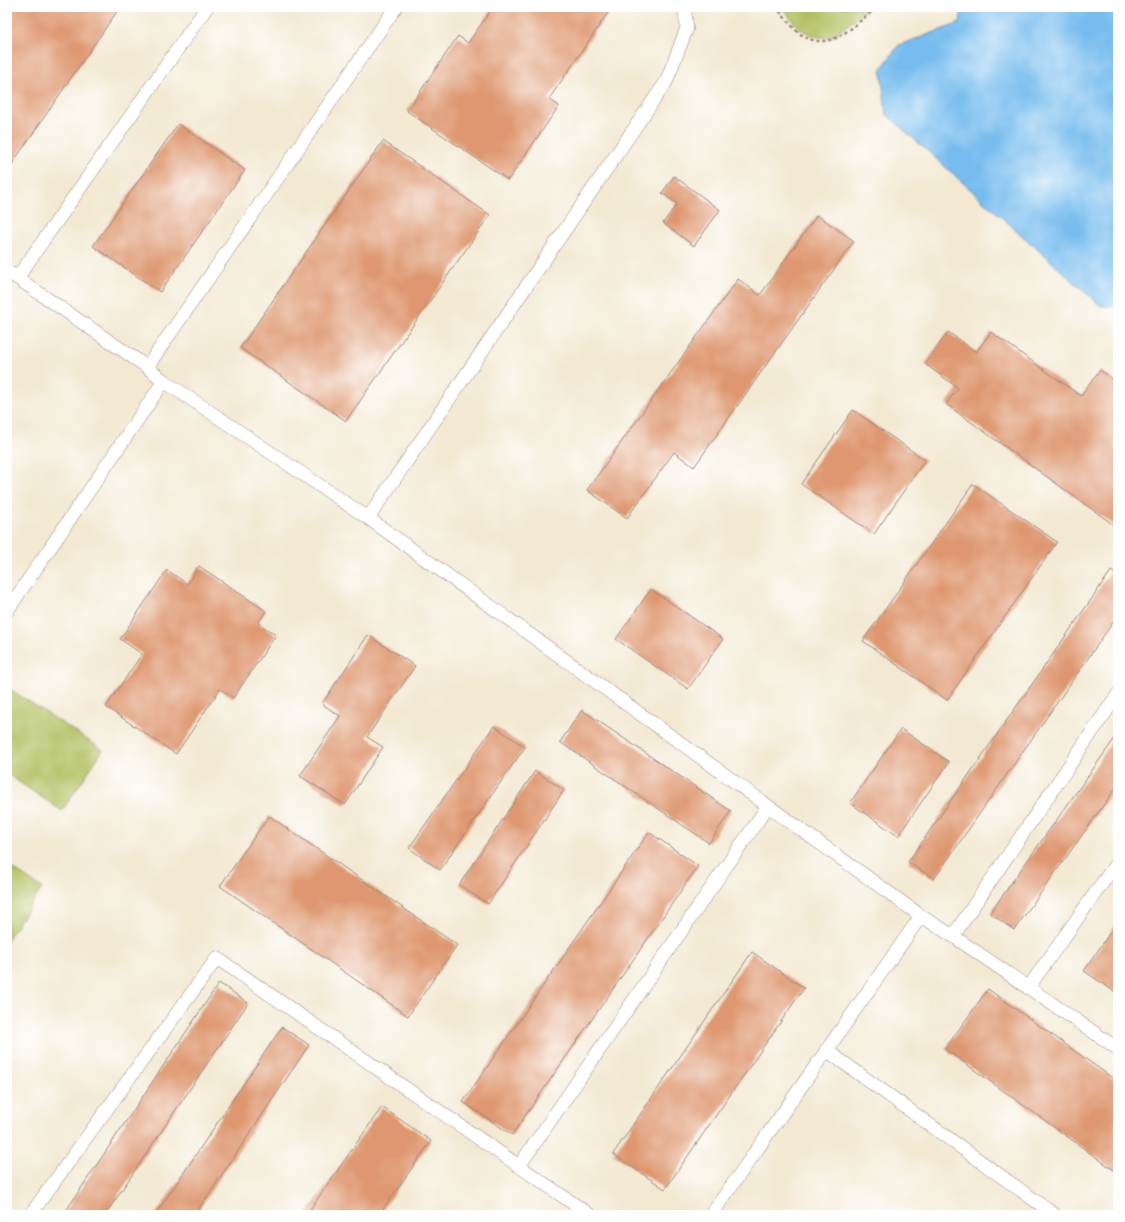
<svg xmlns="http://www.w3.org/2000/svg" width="1125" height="1222" viewBox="0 0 1125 1222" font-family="Delius,sans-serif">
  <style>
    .green { fill: #b1bf61; stroke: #7e6f46 }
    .water { fill: #76bcee; stroke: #606e8c }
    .building { fill: #de976f }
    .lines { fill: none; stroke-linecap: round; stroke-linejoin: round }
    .service-casing { stroke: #9e847f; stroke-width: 14 }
    .path { stroke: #9e847f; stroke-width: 2.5; stroke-dasharray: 3 3; stroke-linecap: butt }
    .service { stroke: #fff; stroke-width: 13 }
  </style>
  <rect width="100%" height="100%" fill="#fff"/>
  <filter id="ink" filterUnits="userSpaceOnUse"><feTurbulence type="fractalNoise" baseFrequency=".025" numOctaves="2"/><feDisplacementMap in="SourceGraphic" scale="8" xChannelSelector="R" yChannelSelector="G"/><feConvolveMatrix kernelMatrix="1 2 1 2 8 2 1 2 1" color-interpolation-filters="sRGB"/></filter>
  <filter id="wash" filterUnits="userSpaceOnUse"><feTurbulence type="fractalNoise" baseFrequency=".012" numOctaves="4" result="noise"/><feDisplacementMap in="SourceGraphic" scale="16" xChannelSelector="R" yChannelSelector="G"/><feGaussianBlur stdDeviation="0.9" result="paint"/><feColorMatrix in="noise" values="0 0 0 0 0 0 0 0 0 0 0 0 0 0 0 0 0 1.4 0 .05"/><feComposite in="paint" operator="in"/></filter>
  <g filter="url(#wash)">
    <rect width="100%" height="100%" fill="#f3e9d3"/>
    <path class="green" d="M781,7H870L834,36L826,38L812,36L799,28Z
      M7,687L103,750L62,811L7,774Z
      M7,865L42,888L7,940Z"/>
    <path class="water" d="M962,7H1118V307L1101,306L886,114L881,69L899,45L960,23Z"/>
    <g id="blocks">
      <path class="building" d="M7,7H120L7,171Z
        M493,7H612L549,99L559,106L508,180L407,111L458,36L468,43Z
        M614,7H630L625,14Z
        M178,124L245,170L160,292L93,246Z
        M383,141L490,215L346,421L240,348Z
        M674,176L720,210L694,246L663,223L677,204L662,193Z
        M817,215L854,241L694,467L674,452L627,518L587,490L738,279L760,295Z
        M948,332L976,352L991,332L1081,396L1100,370L1118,383V419L1116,422L1118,424V528L946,404L958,388L925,364Z
        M853,410L925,460L874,534L801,484Z
        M973,484L1057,542L947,700L863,641Z
        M199,566L266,611L258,623L276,635L233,698L220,689L176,754L106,707L142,654L120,639L167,570L187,584Z
        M1111,571L1118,576V615L934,879L908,862Z
        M651,589L723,639L688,689L616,639Z
        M368,635L415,666L367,737L383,747L345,805L300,776L340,716L322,704Z
        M582,710L731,811L709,843L560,742Z
        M494,726L525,747L440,870L409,848Z
        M901,729L949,762L898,836L850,803Z
        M1118,734V785L1014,930L990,913Z
        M535,771L564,790L488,904L459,885Z
        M269,816L457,945L408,1016L220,886Z
        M649,832L698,866L512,1135L463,1102Z
        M1118,921V994L1084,971Z
        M752,952L804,988L665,1189L613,1154Z
        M219,983L248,1003L105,1215H63Z
        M988,989L1118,1082V1173L945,1049Z
        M282,1027L309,1045L195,1215H155Z
        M382,1107L431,1141L379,1215H306Z"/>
    </g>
  </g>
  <g filter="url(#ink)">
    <use href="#blocks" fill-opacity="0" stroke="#9e847f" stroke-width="1"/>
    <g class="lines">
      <defs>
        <path id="service" d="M7,271L147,367L164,381L368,518L921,916L953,936L1118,1049
          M17,278L207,7
          M147,367L396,7
          M368,518L666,82L687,28L684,7
          M7,611L164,381
          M953,936L1118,694
          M1028,988L1118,861
          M826,1050L1055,1215
          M519,1166L768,806
          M30,1215L217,958L590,1215
          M711,1215L921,916"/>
      </defs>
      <use href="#service" class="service-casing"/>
      <path class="path" d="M776,7C783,15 791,26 799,33C829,56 854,25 877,7"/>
      <use href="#service" class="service"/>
    </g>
  </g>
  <rect width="1125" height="1222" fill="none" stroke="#fff" stroke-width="24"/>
</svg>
